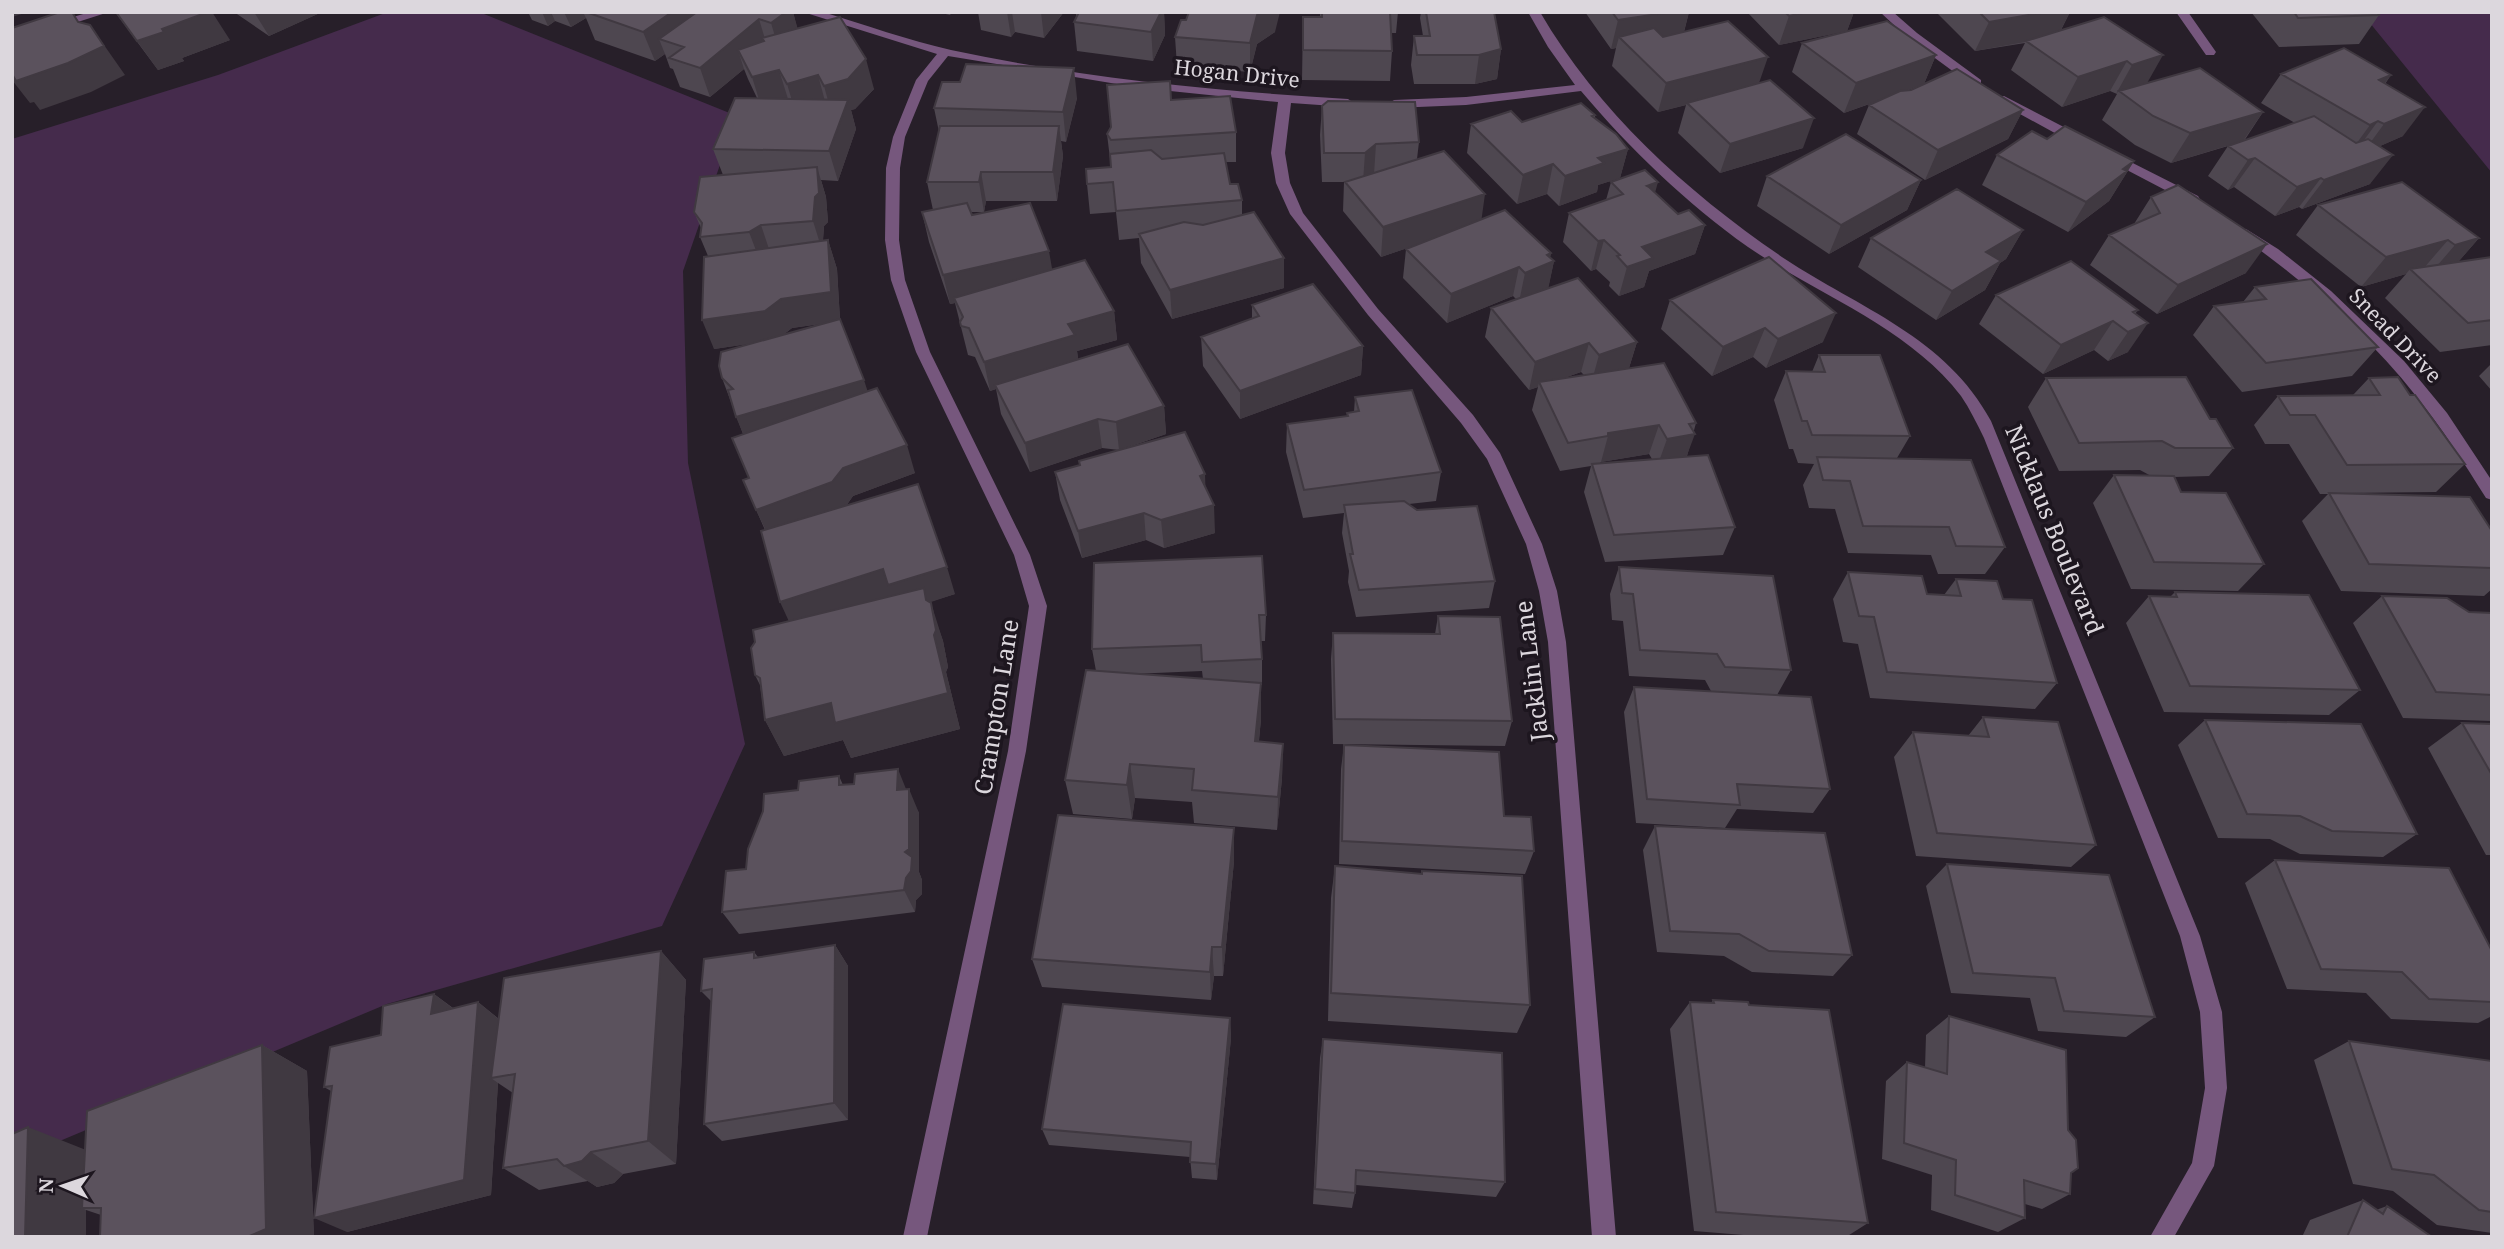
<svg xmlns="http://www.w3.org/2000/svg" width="2504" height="1249" viewBox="0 0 2504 1249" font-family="'Noto Serif',serif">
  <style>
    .green { fill: #452b4c }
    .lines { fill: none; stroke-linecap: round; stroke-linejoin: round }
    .minor { fill: #76577d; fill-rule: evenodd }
    .wall { fill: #4e4750; fill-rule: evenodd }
    .shaded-wall { fill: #403941 }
    .building { fill: #5b525d; stroke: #403941; stroke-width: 2 }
    .labels { text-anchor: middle; stroke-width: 7; stroke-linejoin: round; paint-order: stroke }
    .far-street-label { font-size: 21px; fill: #dcd7dd; stroke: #1d161f }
    .street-label { font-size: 24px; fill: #dcd7dd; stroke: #1d161f }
  </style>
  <rect width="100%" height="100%" fill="#271f29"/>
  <path class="green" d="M388,12H479L737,116L683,271L688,463L745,744L662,926L387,1004L12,1161V139L218,75Z
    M2361,12H2492V173Z"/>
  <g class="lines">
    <path class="minor" d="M90,12H109L12,43V35Z
      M803,12H823C865,25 908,40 951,50C1081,78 1215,91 1348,99L1354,103L1348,107L1291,103L1285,153L1290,183L1303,213L1378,309L1473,415L1500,453L1542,544L1557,591L1566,642L1616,1237H1592L1548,642L1539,591L1526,544L1487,459L1461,423L1368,315L1290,214L1276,183L1271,153L1278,102L1141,88L948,56L928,81L905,137L900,168L899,240L905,280L930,352L1030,555L1047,606L1026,751L927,1237H903L1008,751L1029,606L1014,555L916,352L891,280L885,240L886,168L893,137L916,80L937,54Z
      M1528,12H1540C1599,113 1688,193 1785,259C1859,308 1946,337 1991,421L2200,936L2222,1012L2227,1088L2214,1166L2174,1237H2150L2192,1163L2205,1088L2200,1012L2180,936L1984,438C1977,424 1970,409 1961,396C1908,327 1818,295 1748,247C1686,203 1630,149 1581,91L1466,105L1394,108L1388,104L1394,100L1466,97L1575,85L1548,47Z
      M1880,12H1893L1917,33L1981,80V86H1973L1909,39Z
      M2176,12H2188L2216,52L2214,55H2206Z
      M2004,96L2083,137L2084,140L2078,144L2073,143L2000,103V97Z
      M2109,151L2198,196L2200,199L2193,203L2188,202L2104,158V152Z
      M2246,229L2278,249L2331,291L2404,361L2447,413L2492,481V500L2486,498C2464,463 2442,428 2416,396C2367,333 2305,283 2241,236L2239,233Z"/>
  </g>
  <path class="wall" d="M115,12L230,40L182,58L184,61L158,70Z
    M234,12H322L269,36Z
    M528,12H793L797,28L874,89L855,109L851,110L856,129L838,181L821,180L826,197L828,222L824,226L823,241L828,240L837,269L840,319L867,391L915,473L853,496L846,506L955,594L929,602L943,641L948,667L946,672L960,729L851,758L843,740L784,756L765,720L760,685L755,675L789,621L765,530L743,480L749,478L743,434L722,378L754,343L714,349L708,256L700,237L701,228L694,212L723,175L713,149L757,98L748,79L744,69L710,97L680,87L673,69L670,68L665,54L655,61L595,40L586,18L571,27L555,21L548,26L532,20ZM820,324L783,335L792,328Z
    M937,12H952L950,15Z
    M978,12H1064L1044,38L1015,32L1011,37L981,30Z
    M1076,12H1164L1165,35L1153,61L1077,51L1074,22L1076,17Z
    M1320,12H1398L1396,33H1391L1392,51L1390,81L1302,80L1303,17H1320Z
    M1421,12H1494L1501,49L1497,79L1475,84H1414L1411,65L1414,36H1423L1420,18Z
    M1585,12H1689L1684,32L1759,82L1803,148L1720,173L1678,133L1686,105L1658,112L1612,66L1616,48L1611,49Z
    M1747,12H1854L1847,31L1779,45Z
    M1936,12H2094L2069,14L2061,30L2104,17L2147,83L2263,112L2244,141L2295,123L2261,103L2281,74L2391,75L2385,84L2403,136L2380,146L2370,184L2302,209L2299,207L2275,216L2234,187L2228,190L2208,176L2228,146L2238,143L2171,163L2135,145L2102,120L2117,94L2110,91L2062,107L2011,70L2025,43L1975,51Z
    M2251,12H2377L2379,15L2359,44L2279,47Z
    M1186,20L1275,32L1257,44L1250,72L1177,66L1175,37Z
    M1802,43L1936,55L1924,84L1906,91L2023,110L2008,139L1925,180L1857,134L1869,105L1878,101L1844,113L1792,72Z
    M1077,98L1066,142L1061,141L1063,156L1057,201H986L984,212H971L972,215L1114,311L1117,340L1077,351L1078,359L1164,406L1166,434L1120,450L1206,487L1215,533L1164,548L1146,540L1082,558L1060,500L1055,472L1079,465V461L1119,450L1102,448L1030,472L1001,414L996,389L990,391L975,357L968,355L955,303L950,304L929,242L922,212L933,210L927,182L939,132L934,108Z
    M1171,100L1236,132V162H1225L1230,184L1242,200V215L1284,288L1172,319L1141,263L1139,238L1119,240L1116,212L1090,214L1087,184L1111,167L1107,134Z
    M1322,106L1419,142L1417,159L1481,219L1551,253L1550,257L1554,261L1548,288L1637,342L1629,368L1696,423L1687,456L1735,527L1723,555L1605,562L1584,492L1591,466L1560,471L1532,410L1538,387L1529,390L1485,337L1491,308L1516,299L1513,296L1447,323L1403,278L1406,249L1416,245L1381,257L1343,211L1344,182H1322L1320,135ZM1581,372L1584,375L1564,378ZM1649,454L1652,459L1600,463L1601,462Z
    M1595,115V119L1628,149L1620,178L1598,185L1597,192L1559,206L1547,194L1517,204L1467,153L1471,124L1522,122Z
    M2047,139L2134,161L2109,201L2068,232L1982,185L1997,155Z
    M1767,176L1921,180L1907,210L1829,254L1757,206Z
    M1611,182L1655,193L1678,214L1705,225L1695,254L1649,271L1644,287L1619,296L1609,286L1610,282L1596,269L1591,271L1563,242L1569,213L1606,200Z
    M2151,197L2246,273L2157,314L2090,265L2109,235L2134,224Z
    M2318,205L2479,238L2458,262L2492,257V345L2440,352L2385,298L2406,274L2361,287L2296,235Z
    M2023,230L2006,259L2000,263L1985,290L1936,320L1858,267L1871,238Z
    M2255,287L2378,347L2352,376L2242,392L2193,335L2214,306L2243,302Z
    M1996,295L2138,310L2135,314L2128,352L2108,361L2094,350L2043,374L1979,324Z
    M1670,300L1823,342L1766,368L1753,357L1712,376L1661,329Z
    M1252,305L1363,346L1361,375L1240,419L1203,366L1201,337L1252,319Z
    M1819,355L1910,436L1897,458L2005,547L1985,574H1938L1931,555L1848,553L1835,509L1809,508L1803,485L1814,464L1798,463L1793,449H1789L1774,400L1786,371L1812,372Z
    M2492,363V391L2479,376Z
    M2046,378L2210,419L2233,448L2209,476L2174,477L2181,492L2264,564L2238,591L2131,589L2093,503L2114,475L2151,476L2140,470L2059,471L2028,407Z
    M2369,378L2410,395L2465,464L2436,492L2345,493L2492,531V589L2484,596L2341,591L2302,521L2328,494H2320L2289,444H2265L2254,425L2278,396L2353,395Z
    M1355,397L1441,472L1436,501L1409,504L1495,581L1489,608L1356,617L1348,582L1349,571L1342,533L1344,513L1303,518L1286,452L1287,424L1347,416V413L1354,412Z
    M1094,563L1266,615L1265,641H1261L1262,659V685H1261V719L1259,741L1283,744L1282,778L1277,830L1194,823L1192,802L1135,798L1132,819L1073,814L1065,780L1096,671L1092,649ZM1202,671L1203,679L1132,674Z
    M1619,567L1791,670L1777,695L1830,789L1813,813L1737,809L1725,828L1636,823L1624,712L1634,687L1711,691L1705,680L1629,676L1623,621L1612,620L1610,594Z
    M1848,572L1927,594L1944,595L1956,579L2003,599L2057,683L2035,709L1870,698L1858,644L1843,642L1833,599Z
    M2175,592L2360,690L2329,715L2164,712L2126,623L2149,596H2171Z
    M2382,596L2469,612L2492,613V721L2403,718L2353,623Z
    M1438,616L1512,721L1505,746L1333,744L1331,659L1333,633L1435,634Z
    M1983,717L2096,845L2071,867L1916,856L1894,757L1913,732L1968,736Z
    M2205,720L2417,834L2383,857L2300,854L2270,839L2218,838L2178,745Z
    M2462,723L2492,724V855H2486L2428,748Z
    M1344,745L1504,816L1534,851L1525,874L1339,864L1341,769Z
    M839,776L843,785L854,784L906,789L919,813V872L922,880V894L916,900L915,912L739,934L722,912L746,869L798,790Z
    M1655,826L1852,955L1833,976L1752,972L1724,956L1657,952L1643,850Z
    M2275,860L2492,951V1016L2478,1023L2391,1019L2366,993L2287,989L2245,883Z
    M1234,861L1223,976H1214L1211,1000L1042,987L1032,959Z
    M1947,864L2155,1017L2126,1037L2038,1031L2030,998L1951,993L1926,886Z
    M1335,866L1421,874L1422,871L1530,1005L1517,1033L1328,1021L1331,898Z
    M835,945L848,966V1120L722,1141L704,1124L711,1001L701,991L754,952L758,957Z
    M661,951L686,980L676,1164L623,1174L614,1183L597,1187L588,1181L539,1190L503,1168L513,1093L498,1083L491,1195L347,1232L331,1091L324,1087L381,1035L434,994L453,1008L478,1002L499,1019Z
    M1713,1000L1868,1223L1846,1237H1768L1694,1231L1670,1029L1690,1002L1711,1003Z
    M1949,1016L2068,1130L2071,1173L2070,1194L2042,1209L2025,1204V1218L1998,1232L1931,1210L1932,1175L1882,1159L1886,1081L1907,1062L1925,1068L1926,1035Z
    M1230,1018L1231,1038L1217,1180L1192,1178L1190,1157L1049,1145L1042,1129Z
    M1323,1039L1505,1182L1496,1197L1356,1185L1355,1193L1352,1208L1313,1204L1320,1058Z
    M2349,1041L2492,1061V1233L2437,1225L2393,1191L2353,1184L2314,1060Z
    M262,1045L307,1071L314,1237H100L101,1215L86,1210L12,1237L85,1150Z
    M2363,1200L2376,1210L2387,1206L2432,1237H2302L2310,1220Z"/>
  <path class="shaded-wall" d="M12,12H28L12,17Z
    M72,12L91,38L90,25L125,75L91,92L40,110L34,102L30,103L12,80V74L78,22Z
    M208,12H212L230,40L182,58L184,61L158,70L137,41L162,29Z
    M254,12H322L269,36Z
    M542,12H551L555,21L548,26Z
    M564,12H583L586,18L571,27Z
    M672,12H722L659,39L665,54L655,61L643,32Z
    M786,12H793L800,37L780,53L771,23Z
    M1007,12H1012L1015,32L1011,37Z
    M1041,12H1064L1044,38Z
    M1150,12H1164L1165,35L1153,61Z
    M1261,12H1280L1275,32L1257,44L1250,72V43L1257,15Z
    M1671,12H1689L1682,39L1619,37L1616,48L1611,49L1618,20Z
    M1806,12H1854L1847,31L1779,45L1789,16Z
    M2046,12H2070L2057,37L2026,41L2025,42L1975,51L1989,22Z
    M759,19L768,49L762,38L766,50H738L744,69L710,97L700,68Z
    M1501,49L1497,79L1475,84L1479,55Z
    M1936,55L1924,84L1844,113L1856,83Z
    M2163,55L2146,85L2119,91L2116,94L2132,65Z
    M1768,57L1758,86L1687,103L1686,105L1658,112L1666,83Z
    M866,59L874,89L855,109L851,110L856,129L838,181L829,151L832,115L824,86Z
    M2127,61L2110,91L2062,107L2078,77Z
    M1074,68L1077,98L1066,142L1063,112Z
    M779,70L788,99L761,106L752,77Z
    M818,75L826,105L796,114L787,84Z
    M2391,75L2369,104L2379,80Z
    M2425,107L2403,136L2362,154L2384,124Z
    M2023,110L2008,139L1925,180L1938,150Z
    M2263,112L2243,141L2171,163L2190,133Z
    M1814,118L1803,148L1720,173L1730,144Z
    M2378,121L2356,151L2348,155L2370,125Z
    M1059,126L1063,156L1057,201L1053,172Z
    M1376,144L1374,174L1363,182L1365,153Z
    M1628,149L1620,178L1598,185L1597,192L1559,206L1565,176L1598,158Z
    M2393,155L2370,184L2302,209L2324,180Z
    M2255,158L2234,187L2228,190L2248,160Z
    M2134,161L2109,201L2068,232L2086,202L2123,169Z
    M1553,164L1547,194L1517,204L1523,175Z
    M817,167L826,197L828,222L824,226L822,250L813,221Z
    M981,172L986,201L984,212L979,182Z
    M2321,178L2299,207L2275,216L2297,187Z
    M1921,180L1907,210L1829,254L1841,225Z
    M1658,182L1650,211L1647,186Z
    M1485,194L1481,223L1381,257L1383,227Z
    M761,225L771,255L760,261L749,232Z
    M1705,225L1695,254L1649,271L1644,287L1619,296L1627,267L1642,247Z
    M2023,230L2006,259L2000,263L1985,290L1936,320L1952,291L1986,252Z
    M2479,238L2453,268L2430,274L2455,245Z
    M828,240L837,269L840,321L792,328L776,340L714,349L702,320Z
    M1604,240L1596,269L1591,271L1598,241Z
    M2448,240L2423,269H2410L2406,274L2361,287L2386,257Z
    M2267,244L2246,273L2157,314L2178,285Z
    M1049,251L1054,280L954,298L955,303L950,304L943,275Z
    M1551,253L1549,263L1554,261L1548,290L1519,302L1525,273L1547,255Z
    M1284,258V288L1172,319L1170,290Z
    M1519,267L1513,296L1447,323L1451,294Z
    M1114,311L1117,340L1077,351L1079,364L995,385L996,389L990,391L984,362L1068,324Z
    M1836,313L1823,342L1766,368L1778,339Z
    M2113,321L2094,350L2043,374L2061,345Z
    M2148,323L2128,352L2108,361L2128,332Z
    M1765,328L1753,357L1712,376L1723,347Z
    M1637,342L1628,371L1591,384L1599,355Z
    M1589,343L1581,372L1541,386L1539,382L1538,387L1529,390L1535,362Z
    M1363,346L1361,375L1240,419V391Z
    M864,380L873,408L748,445L736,417Z
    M1164,406L1166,434L1119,450L1116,422Z
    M1098,419L1102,448L1030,472L1025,443Z
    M1659,425L1649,454L1601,462L1608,436V433Z
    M1695,434L1684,463L1657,467L1667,439Z
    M907,445L915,473L853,496L843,510L769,537L756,510L843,468Z
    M1205,474L1206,503L1200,476Z
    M1214,505L1215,533L1164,548L1161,520Z
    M1144,513L1146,540L1082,558L1078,531Z
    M947,567L955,594L928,603H931L943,641L948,667L946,672L960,729L851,758L843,740L784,756L765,720L831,703L948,693L792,628L780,602L883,569Z
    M1261,683V719L1255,776V741Z
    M1283,744L1282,778L1277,830L1278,797Z
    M1130,764L1135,798L1132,819L1127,785Z
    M898,769L908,794L897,790Z
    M909,789L919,813V872L922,880V894L916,900L915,912L904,890L905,852Z
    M1234,828V861L1223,976L1222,947Z
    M835,945L848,966V1120L834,1103Z
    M1212,947L1214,976L1211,1000L1210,972Z
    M661,951L686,980L676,1164L648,1141Z
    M434,994L460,1014H431Z
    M478,1002L502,1022L491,1078L498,1083L491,1195L347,1232L314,1218Z
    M1230,1018L1231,1038L1217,1180L1216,1164Z
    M262,1045L307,1071L314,1237H247Z
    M28,1127L86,1150L82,1208L86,1210V1237H25Z
    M591,1152L623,1174L614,1183L597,1187L564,1166Z"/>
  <path class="building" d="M60,12H72L78,22L90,25L104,46L68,63L16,81L12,74V28Z
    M116,12H208L162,29L164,32L137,41Z
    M586,12H672L643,32Z
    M697,12H786L771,23L759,19L700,68L669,58L684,47L659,39Z
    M1079,12H1161L1151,32L1074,22Z
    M1189,12H1261L1257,15L1250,43L1175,37L1181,20H1186Z
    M1322,12H1390L1392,51L1303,50V17H1322Z
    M1426,12H1494L1501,49L1479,55H1417L1414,36H1430Z
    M1612,12H1671L1618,20Z
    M1785,12H1806L1789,16Z
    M1979,12H2046L1989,22Z
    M2294,12H2377L2379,15L2298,18Z
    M840,17L866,59L848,79L824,86L818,75L787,84L779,70L752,77L738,50L764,41L762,38Z
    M2104,17L2163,55L2132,65L2127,61L2078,77L2026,41Z
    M1728,21L1768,57L1666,83L1619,37L1654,28L1663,37Z
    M1887,21L1936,55L1856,83L1802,43Z
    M2344,48L2391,75L2379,80L2425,107L2384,124L2378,121L2370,125L2281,74Z
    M966,64L1074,68L1063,112L934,108L942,82H960Z
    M2200,68L2263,112L2190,133L2153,116L2119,91Z
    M1957,69L2023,110L1938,150L1869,105L1900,91L1911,90Z
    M1770,80L1814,118L1730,144L1687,103Z
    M1170,81L1171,100L1230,96L1236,132L1111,140L1107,134L1111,127L1107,85Z
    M735,98L848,100L829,151L713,149Z
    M1328,101L1415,102L1419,142L1376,144L1365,153H1324L1322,106Z
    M1581,103L1595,115L1592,116L1616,134L1628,149L1598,158L1604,163L1565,176L1553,164L1523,175L1471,124L1511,111L1522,122Z
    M2314,116L2356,143L2368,139L2393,155L2324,180L2321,178L2297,187L2255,158L2248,160L2228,146Z
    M940,126H1059L1053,172H981L979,182H927Z
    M2065,126L2134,161L2123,169L2127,171L2086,202L1997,155L2032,131L2047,139Z
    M1846,134L1921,180L1841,225L1767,176Z
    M1151,150L1162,159L1224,153L1230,184H1238L1242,200L1116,211L1113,182L1087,184L1086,169L1111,167L1110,154Z
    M1444,151L1485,194L1383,227L1345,182Z
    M817,167L819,193L815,197L813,221L761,225L749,232L700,237L702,223L694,212L700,177Z
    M1645,170L1658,182L1647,186L1649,187L1678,214L1689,210L1705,225L1642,247L1653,258L1627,267L1617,256L1620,255L1604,240L1598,241L1569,213L1623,194L1611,182Z
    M2402,182L2479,238L2455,245L2448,240L2386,257L2318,205Z
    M2178,185L2267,244L2178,285L2109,235L2160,213L2151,197Z
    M1957,189L2023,230L1986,252L2001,261L1952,291L1871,238Z
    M967,203L972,215L1030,203L1049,251L943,275L922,212Z
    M1505,210L1551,253L1547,255L1554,261L1525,273L1519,267L1451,294L1406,249Z
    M1254,212L1284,258L1170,290L1139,234L1184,222L1203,225Z
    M828,240L831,292L781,299L765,311L702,320L704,257Z
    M1769,257L1836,313L1778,339L1765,328L1723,347L1670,300Z
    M2492,257V320L2468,323L2410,269Z
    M1085,260L1114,311L1068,324L1075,335L984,362L969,328L961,326L960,322L963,317L954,298Z
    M2071,261L2138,310L2133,312L2148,323L2128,332L2113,321L2061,345L1996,295Z
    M1578,278L1637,342L1599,355L1589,343L1535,362L1491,308Z
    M2311,279L2378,347L2266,363L2214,306L2266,299L2255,287Z
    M1313,284L1363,346L1240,391L1201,337L1259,316L1252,305Z
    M840,319L864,380L736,417L728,390L733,389L722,378L719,366L721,352Z
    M1128,344L1164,406L1116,422L1098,419L1025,443L995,385Z
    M1819,355H1880L1910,436L1812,435L1807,421H1802L1786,371L1825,372Z
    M1664,363L1696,423L1689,424L1695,434L1667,439L1659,425L1608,433V436L1568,443L1539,382Z
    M2186,377L2210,419H2216L2233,448H2175L2162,441L2079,443L2046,378Z
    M2398,377L2410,395H2415L2465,464L2347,465L2315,415H2290L2278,396L2380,395L2369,378Z
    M877,388L907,445L843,468L832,482L756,510L743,480L749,478L732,438Z
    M1412,390L1441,472L1304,490L1287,424L1348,416L1347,413L1359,411L1355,397Z
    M1185,432L1205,474L1200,476L1214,505L1161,520L1144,513L1078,531L1055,472L1080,465L1079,461Z
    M1708,455L1735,527L1614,535L1592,464Z
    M1817,457L1971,460L2005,547L1956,546L1949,527L1863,526L1850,481L1823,480Z
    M2114,475L2174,476L2181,492L2226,493L2264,564L2154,562Z
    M918,484L947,567L888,585L883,569L780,602L761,531Z
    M2329,493L2470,497L2492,531V568L2369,564Z
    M1404,501L1417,510L1477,506L1495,581L1359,590L1350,554H1353L1344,505Z
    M1262,556L1266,615H1259L1262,659L1202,662L1201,645L1092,649L1094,563Z
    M1619,567L1773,576L1791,670L1725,667L1717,654L1640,650L1633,594L1622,593Z
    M1848,572L1922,576L1927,594L1961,596L1956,579L1997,581L2003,599L2032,600L2057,683L1887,672L1874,617L1859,616Z
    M924,588L926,600L931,603L936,630L934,635L948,693L835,723L831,703L765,720L760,678L755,675L751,648L755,642L753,630Z
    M2175,592L2309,595L2360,690L2190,686L2149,596L2177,597Z
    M2382,596L2447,598L2469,612L2492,613V695L2436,692Z
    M1438,616L1500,617L1512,721L1335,719L1333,633L1440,634Z
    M1086,670L1261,683L1255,741L1283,744L1278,797L1192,790L1194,769L1130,764L1127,785L1065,780Z
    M1634,687L1811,697L1830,789L1737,784L1740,805L1647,799Z
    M1983,717L2058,722L2096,845L1937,833L1913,732L1989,737Z
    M2205,720L2361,724L2417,834L2332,831L2300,816L2247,814Z
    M2462,723L2492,724V775Z
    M1344,745L1499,752L1504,816L1531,817L1534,851L1342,841Z
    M898,769L897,790L909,789V849L905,852L912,857L911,871L906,878L904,890L722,912L726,871L746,869L748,849L763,811L764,794L798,790L799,781L839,776V785L854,784L855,774Z
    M1058,815L1234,828L1222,947H1212L1210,972L1032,959Z
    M1655,826L1825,833L1852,955L1769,951L1739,934L1670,931Z
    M2275,860L2449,868L2492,951V1002L2429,999L2402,972L2321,969Z
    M1947,864L2109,875L2155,1017L2064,1011L2055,978L1973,973Z
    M1335,866L1422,874V871L1522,876L1530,1005L1331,993Z
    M835,945L834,1103L704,1124L712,989L701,991L704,959L754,952V958Z
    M661,951L648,1141L591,1152L582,1161L564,1166L557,1159L503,1168L515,1074L491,1078L504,978Z
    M434,994L431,1014L478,1002L464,1180L314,1218L332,1086L324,1087L330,1047L381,1035L383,1006Z
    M1713,1000L1748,1002L1749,1005L1829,1010L1868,1223L1716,1212L1690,1002L1714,1003Z
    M1063,1004L1230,1018L1216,1164L1190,1162L1191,1142L1042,1129Z
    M1949,1016L2066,1050L2068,1130L2076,1140L2078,1168L2071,1173L2070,1194L2024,1180L2025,1218L1955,1195L1956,1160L1904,1143L1907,1062L1947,1074Z
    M1323,1039L1502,1053L1505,1182L1356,1170L1355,1193L1315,1189Z
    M2349,1041L2492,1061V1212L2479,1210L2434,1175L2392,1169Z
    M262,1045L266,1229L247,1237H100L101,1208H82L87,1111Z
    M28,1127L25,1237H12V1134Z
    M2363,1200L2383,1214L2387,1206L2432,1237H2347Z"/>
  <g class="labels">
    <g class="far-street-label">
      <text transform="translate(1237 74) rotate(6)" y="7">Hogan Drive</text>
      <text transform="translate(2395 336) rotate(46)" y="7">Snead Drive</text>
    </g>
    <g class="street-label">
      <text transform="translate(2054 530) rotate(68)" y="8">Nicklaus Boulevard</text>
      <text transform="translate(1532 671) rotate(-97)" y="8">Jacklin Lane</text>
      <text transform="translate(997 707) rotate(-81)" y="8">Crampton Lane</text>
    </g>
  </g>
  <rect width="2504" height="1249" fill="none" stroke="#dcd7dd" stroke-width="28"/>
  <g transform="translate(63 1186) rotate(272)" stroke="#1d161f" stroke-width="5" paint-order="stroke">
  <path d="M0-5L12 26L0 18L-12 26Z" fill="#dcd7dd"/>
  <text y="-10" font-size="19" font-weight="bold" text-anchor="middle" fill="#dcd7dd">N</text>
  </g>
</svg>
